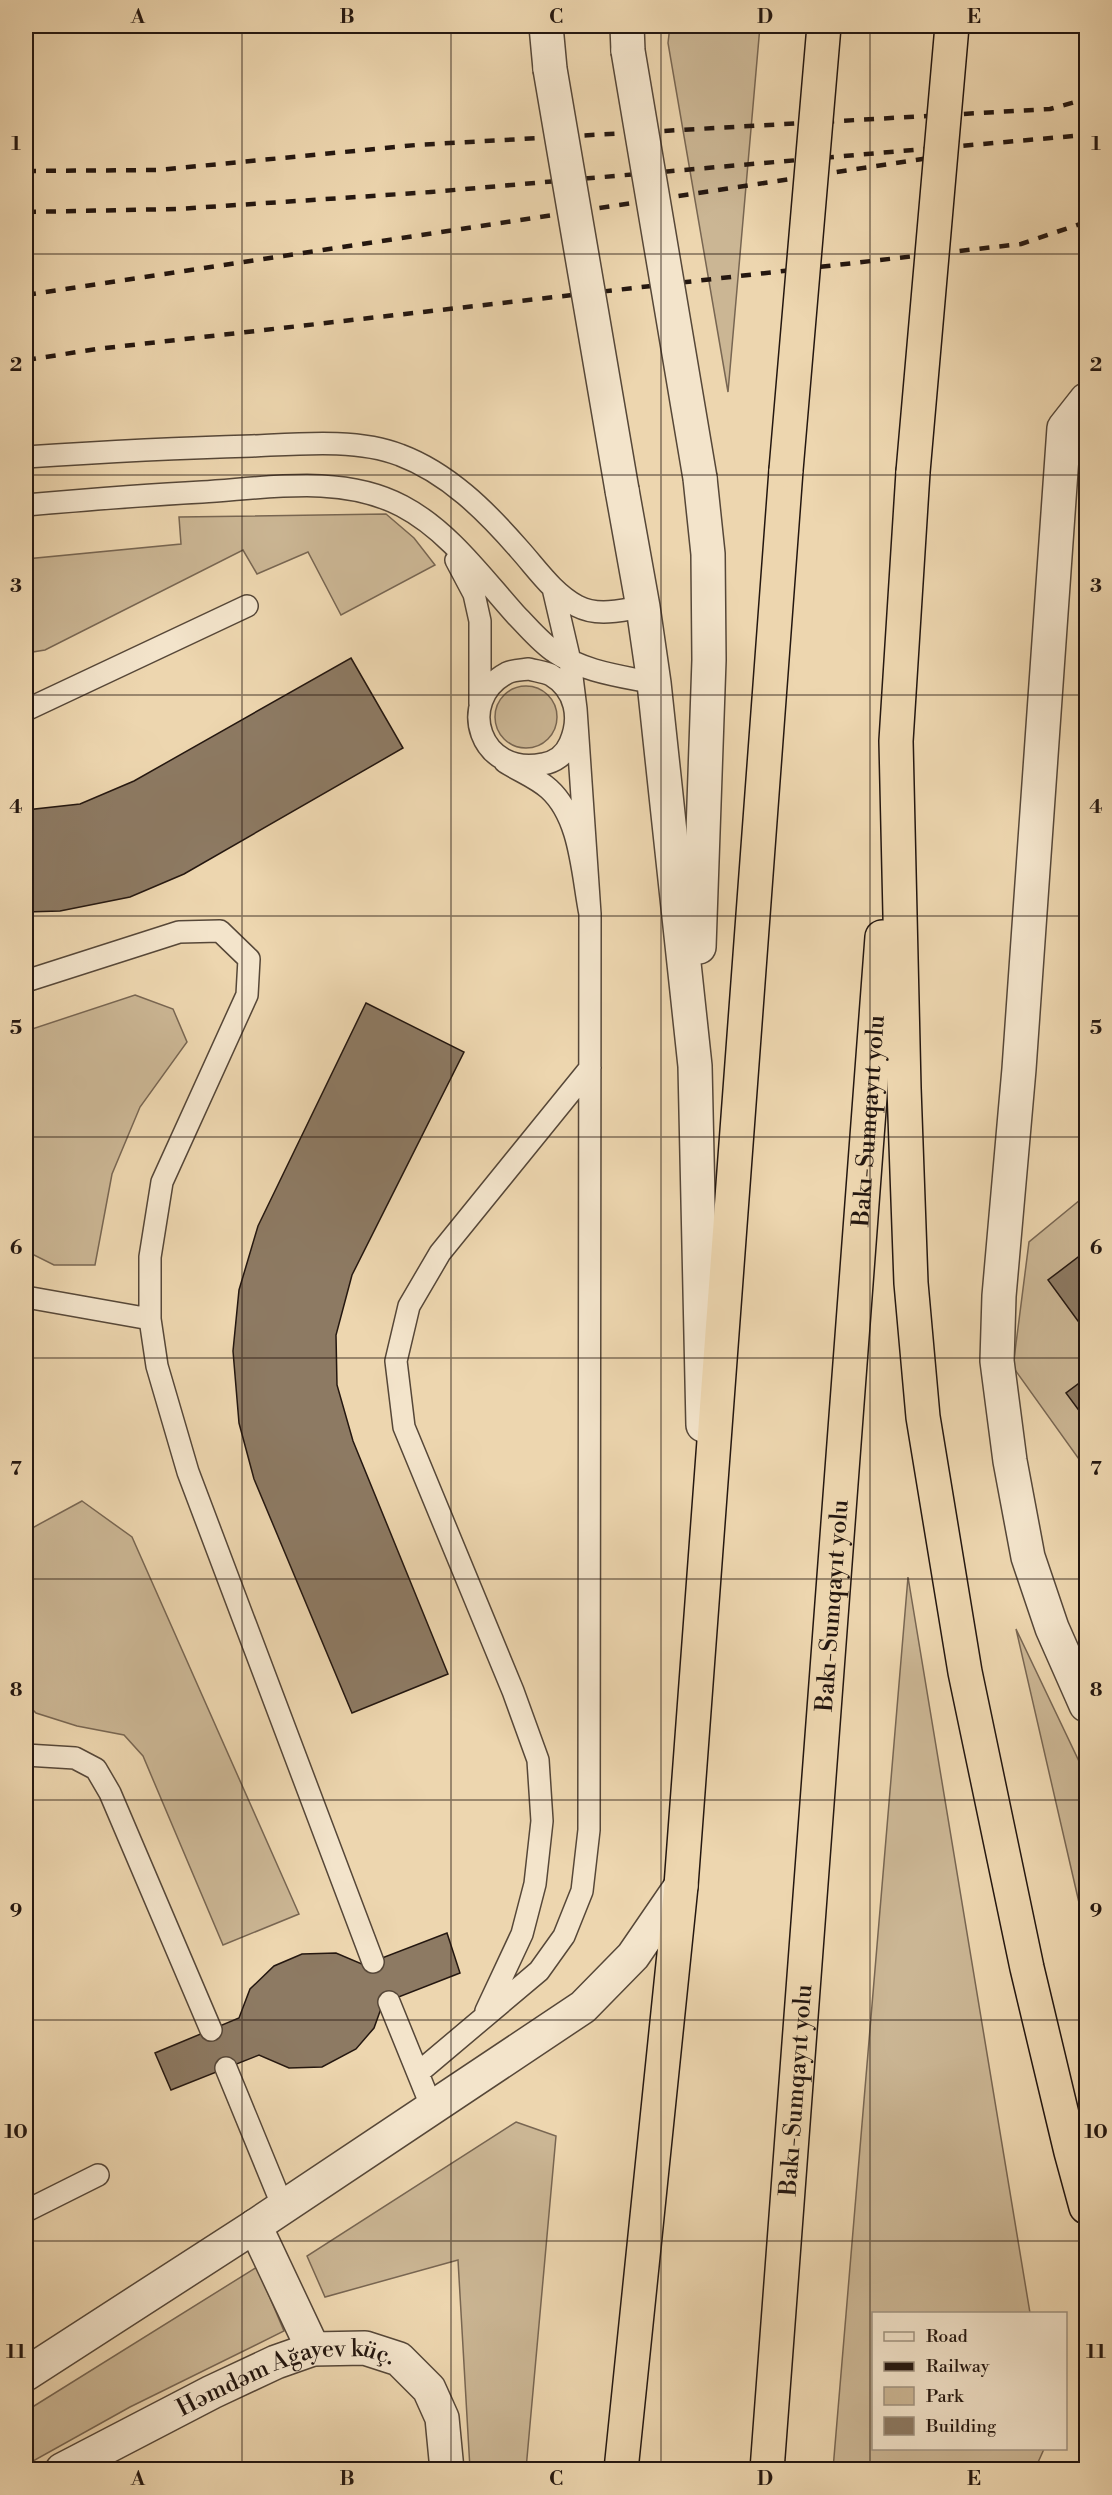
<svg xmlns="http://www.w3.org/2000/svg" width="1112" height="2495" viewBox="0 0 1112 2495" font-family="'Libre Bodoni',serif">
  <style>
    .green { fill: #cbb694; stroke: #786652; stroke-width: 1.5 }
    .building { fill: #8d7a63; stroke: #241710; stroke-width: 1.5 }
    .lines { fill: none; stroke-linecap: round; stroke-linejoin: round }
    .service-casing { stroke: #564738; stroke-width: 24 }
    .minor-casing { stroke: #564738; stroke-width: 36 }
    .tertiary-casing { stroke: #564738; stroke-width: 36 }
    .trunk-casing { stroke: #241710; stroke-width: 36 }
    .service { stroke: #f3e4cb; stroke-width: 21 }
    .minor { stroke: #f3e4cb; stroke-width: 33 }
    .tertiary { stroke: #f3e4cb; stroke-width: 33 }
    .trunk { stroke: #edd6af; stroke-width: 33 }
    .rail { stroke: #241710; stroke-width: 4.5; stroke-dasharray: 10 10; stroke-linecap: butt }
    .tertiary-bridge-casing { stroke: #564738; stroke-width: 36; stroke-linecap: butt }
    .trunk-bridge-casing { stroke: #241710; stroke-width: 36; stroke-linecap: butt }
    .tertiary-bridge { stroke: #f3e4cb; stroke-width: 33 }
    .trunk-bridge { stroke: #edd6af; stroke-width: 33 }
    .grid { fill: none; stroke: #241710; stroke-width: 1.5; stroke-opacity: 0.55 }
    .labels { text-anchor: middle; stroke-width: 4.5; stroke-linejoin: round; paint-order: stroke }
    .street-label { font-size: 24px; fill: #241710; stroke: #f3e4cb }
    .neatline { fill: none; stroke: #241710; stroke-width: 2 }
    .grid-label { font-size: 20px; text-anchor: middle; font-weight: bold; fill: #241710 }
  </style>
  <rect width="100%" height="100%" fill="#edd6af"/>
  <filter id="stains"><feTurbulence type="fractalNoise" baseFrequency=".00333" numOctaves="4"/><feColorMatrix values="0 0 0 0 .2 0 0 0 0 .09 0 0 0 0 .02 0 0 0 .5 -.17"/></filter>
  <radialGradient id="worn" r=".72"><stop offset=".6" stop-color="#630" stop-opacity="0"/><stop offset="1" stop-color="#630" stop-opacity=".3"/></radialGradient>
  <path class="green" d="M670,26H760L728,392L668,43Z
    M386,514L414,538L435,565L341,615L308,552L257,574L243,550L45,650L26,653V559L181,544L179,517Z
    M495 717a31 31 0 1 1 62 0a31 31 0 1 1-62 0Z
    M135,995L173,1009L187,1042L140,1107L112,1174L95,1265H54L26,1251V1031Z
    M1086,1195V1469L1013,1367L1029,1242Z
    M82,1501L132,1537L299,1914L223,1945L143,1756L124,1735L77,1726L36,1713L26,1703V1539L34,1527Z
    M908,1577L1030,2313L874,2314V2448L1044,2449L1035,2469H833Z
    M1016,1629L1086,1776V1933Z
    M516,2122L556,2136L526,2469H470L458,2260L325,2297L307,2256Z
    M257,2267L284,2331L130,2407L26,2465V2411Z"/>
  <path class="building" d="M351,658L403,748L184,874L130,897L60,911L26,912V810L80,804L134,781Z
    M366,1003L464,1052L352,1275L336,1335L337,1385L353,1441L448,1674L352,1713L254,1479L239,1423L233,1351L239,1290L258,1226Z
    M1086,1251V1332L1048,1280Z
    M1086,1378V1420L1066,1393Z
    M447,1933L460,1973L383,2003L374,2028L356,2049L322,2067L289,2068L259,2055L171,2090L155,2053L239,2018L250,1989L274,1966L302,1954L336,1953L364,1965Z"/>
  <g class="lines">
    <defs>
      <path id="service" d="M26,457C101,452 176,448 252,446C297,444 358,438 400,455C448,473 486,511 519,549C537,569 553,593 577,606C598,617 621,610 643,607
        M26,505C84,500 143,495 202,492C267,488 342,474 402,506C448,530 482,577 516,615C528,627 541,643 555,652C584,672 621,676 654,683
        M456,560L474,594L480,621V704
        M529,669C536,671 545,672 551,675C576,690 581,718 570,743C565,755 555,762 543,764C480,777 455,701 507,673C513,670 522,670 529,669Z
        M26,710L247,606
        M505,762C519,771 537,778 549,789C581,818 582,874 590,914L576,709L570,661L553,588
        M26,981L179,932L220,931L249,959L247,995L162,1182L150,1257V1319L157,1366L188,1472L373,1962
        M26,1297L150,1319
        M26,1755L75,1758L96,1769L110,1793L211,2030
        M389,2002L432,2108
        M486,2011L522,1934L535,1884L542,1821L538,1760L513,1691L404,1427L396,1361L409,1306L440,1253L590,1068
        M226,2068L283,2207
        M418,2073L539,1971L564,1936L582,1891L589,1830L590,914
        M26,2211L98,2175"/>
      <path id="minor" d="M1086,400L1064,428L1019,1069L999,1296L997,1361L1010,1461L1028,1557L1052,1628L1086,1705"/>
      <g id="tertiary">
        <path d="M546,26L550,69"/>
        <path d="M627,26L628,51"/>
        <path d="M622,490L643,607L654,683L695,1066L703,1425"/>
        <path d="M699,947L709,660L708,554L700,478"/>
        <path d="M255,2226L313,2349"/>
        <path d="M26,2374L255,2226L583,2007L633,1956L681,1886"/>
        <path id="s1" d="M62,2470L212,2392L276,2362L313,2349L365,2348L399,2359L429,2389L442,2418L447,2470"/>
      </g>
      <g id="trunk">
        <path d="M913,472L896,741L904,1088L911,1283L923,1417L965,1672L1027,1968L1071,2152L1086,2207"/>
        <path d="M621,2470L681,1886L786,470"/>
        <path id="s2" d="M767,2470L882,937"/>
      </g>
    </defs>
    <use href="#service" class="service-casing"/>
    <use href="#minor" class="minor-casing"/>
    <use href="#tertiary" class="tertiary-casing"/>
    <use href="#trunk" class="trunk-casing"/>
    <use href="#service" class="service"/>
    <use href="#minor" class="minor"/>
    <use href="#tertiary" class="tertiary"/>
    <use href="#trunk" class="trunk"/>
    <path class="rail" d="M26,171L158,170L416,145L1050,109L1086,99
      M26,212L177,209L431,192L1074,136L1086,133
      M26,295L949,155
      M26,360L97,349L1021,244L1086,222"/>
    <defs>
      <path id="tertiary-bridge" d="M628,51L700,478
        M550,69L622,490"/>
      <path id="trunk-bridge" d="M786,470L824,26
        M913,472L952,26"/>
    </defs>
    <use href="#tertiary-bridge" class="tertiary-bridge-casing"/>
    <use href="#trunk-bridge" class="trunk-bridge-casing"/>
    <use href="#tertiary-bridge" class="tertiary-bridge"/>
    <use href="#trunk-bridge" class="trunk-bridge"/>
  </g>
  <path class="grid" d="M242,26V2470M451,26V2470M661,26V2470M870,26V2470M26,254H1086M26,475H1086M26,695H1086M26,916H1086M26,1137H1086M26,1358H1086M26,1579H1086M26,1800H1086M26,2020H1086M26,2241H1086"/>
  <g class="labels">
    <g class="street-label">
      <text dy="8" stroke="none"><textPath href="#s2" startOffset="1353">Bakı-Sumqayıt yolu</textPath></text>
      <text dy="8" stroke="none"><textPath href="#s2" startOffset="867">Bakı-Sumqayıt yolu</textPath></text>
      <text dy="8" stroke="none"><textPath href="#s2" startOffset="381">Bakı-Sumqayıt yolu</textPath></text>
      <text dy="8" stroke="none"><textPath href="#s1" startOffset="246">Həmdəm Ağayev küç.</textPath></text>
    </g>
  </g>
  <rect width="1112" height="2495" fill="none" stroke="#edd6af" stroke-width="66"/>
  <rect x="872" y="2312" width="195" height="138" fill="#f3e4cb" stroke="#a09280" stroke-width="1.5"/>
  <rect x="884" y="2332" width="30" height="9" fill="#f3e4cb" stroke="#a09280" stroke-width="1.5"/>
  <text x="926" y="2342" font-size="18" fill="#241710">Road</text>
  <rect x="884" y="2362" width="30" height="9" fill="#241710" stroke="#a09280" stroke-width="1.5"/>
  <text x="926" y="2372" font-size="18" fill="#241710">Railway</text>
  <rect x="884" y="2387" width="30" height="18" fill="#cbb694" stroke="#a09280" stroke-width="1.5"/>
  <text x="926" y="2402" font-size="18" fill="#241710">Park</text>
  <rect x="884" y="2417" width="30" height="18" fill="#8d7a63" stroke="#a09280" stroke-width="1.5"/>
  <text x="926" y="2432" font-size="18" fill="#241710">Building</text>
  <rect x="33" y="33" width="1046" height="2429" class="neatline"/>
  <g class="grid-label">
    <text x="138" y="23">A</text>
    <text x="347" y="23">B</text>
    <text x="556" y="23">C</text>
    <text x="765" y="23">D</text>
    <text x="974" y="23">E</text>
    <text x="16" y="150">1</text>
    <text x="1096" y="150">1</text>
    <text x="16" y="371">2</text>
    <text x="1096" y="371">2</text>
    <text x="16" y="592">3</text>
    <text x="1096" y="592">3</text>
    <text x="16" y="813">4</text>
    <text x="1096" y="813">4</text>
    <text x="16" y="1034">5</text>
    <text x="1096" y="1034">5</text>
    <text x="16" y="1254">6</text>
    <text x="1096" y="1254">6</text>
    <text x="16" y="1475">7</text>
    <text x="1096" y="1475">7</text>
    <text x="16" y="1696">8</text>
    <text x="1096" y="1696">8</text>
    <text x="16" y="1917">9</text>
    <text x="1096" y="1917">9</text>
    <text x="16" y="2138">10</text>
    <text x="1096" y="2138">10</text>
    <text x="16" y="2358">11</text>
    <text x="1096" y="2358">11</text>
    <text x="138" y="2485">A</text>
    <text x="347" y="2485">B</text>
    <text x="556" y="2485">C</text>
    <text x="765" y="2485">D</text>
    <text x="974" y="2485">E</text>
  </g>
  <rect width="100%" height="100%" filter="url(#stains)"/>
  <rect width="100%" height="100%" fill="url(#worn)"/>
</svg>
